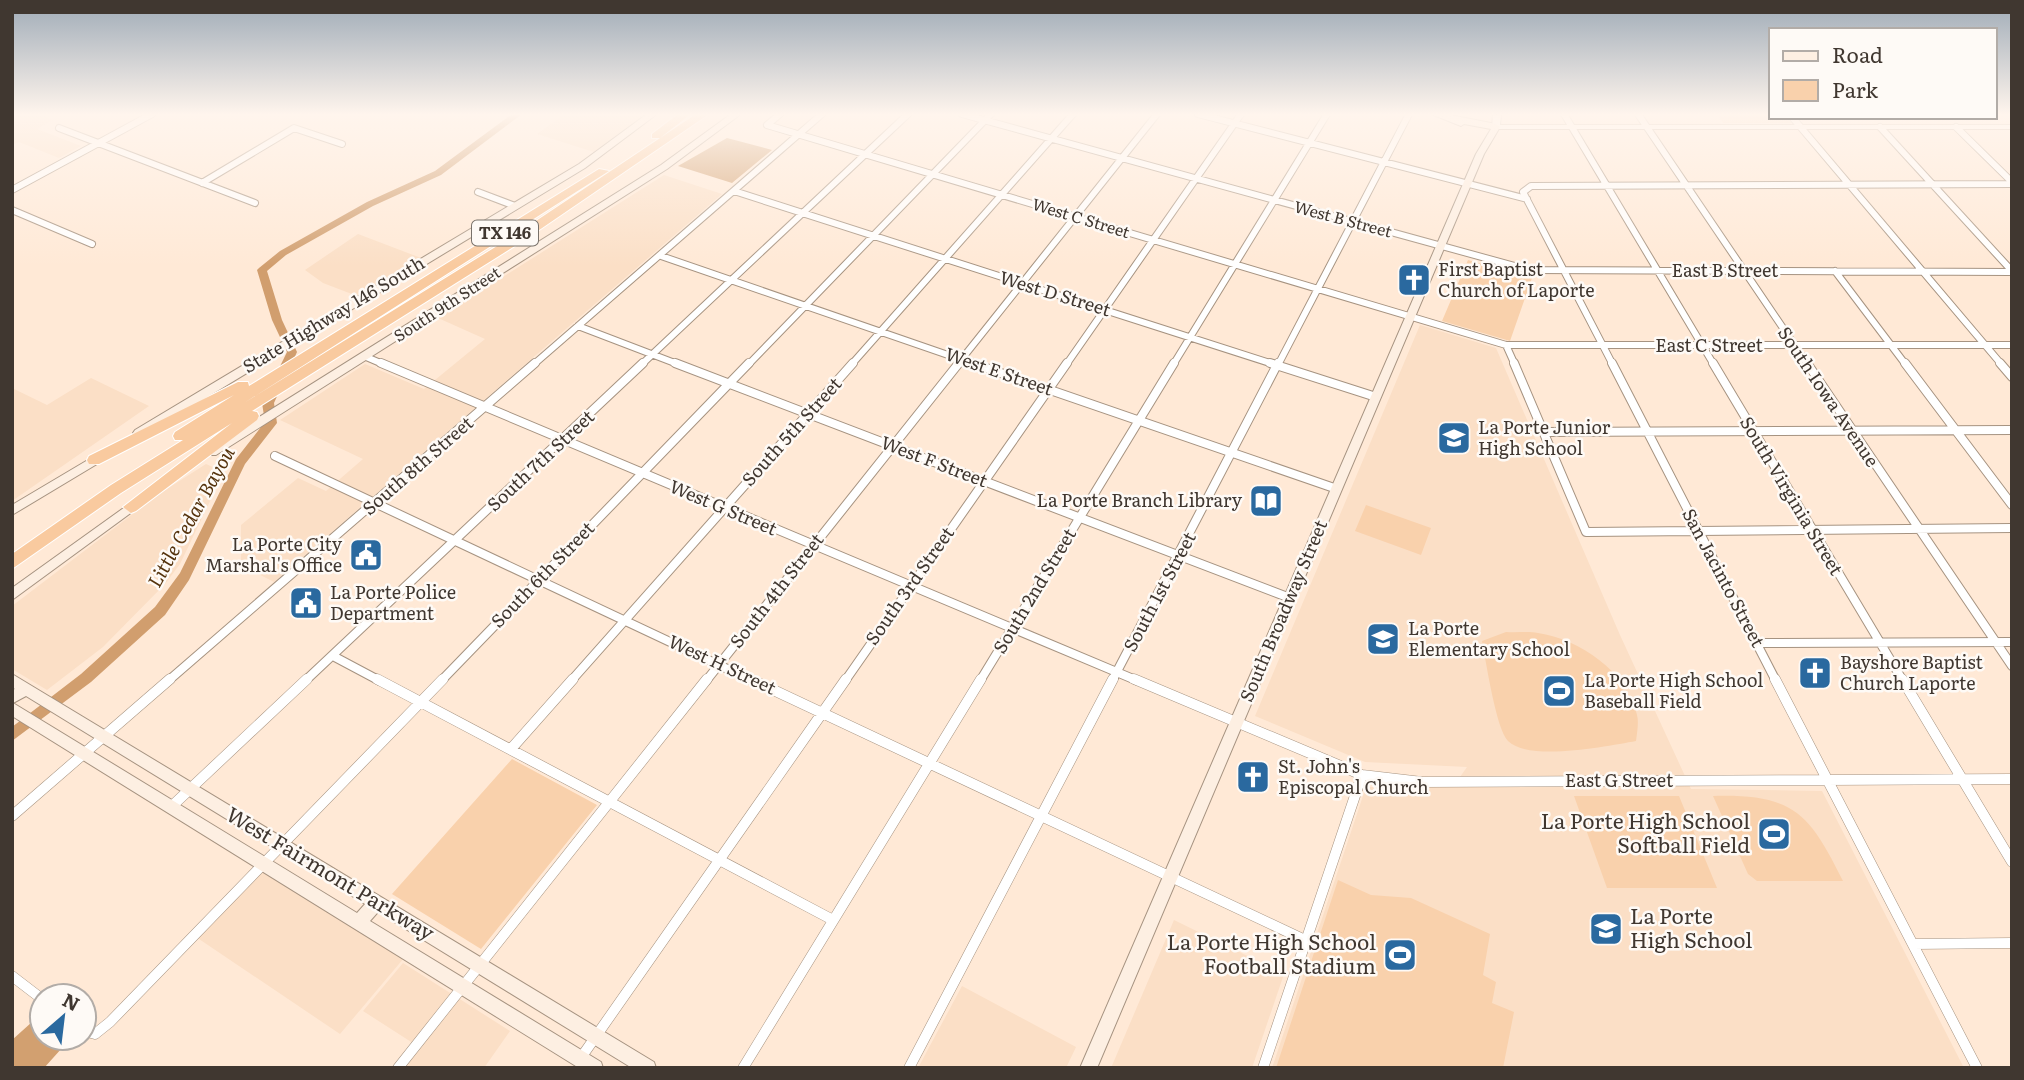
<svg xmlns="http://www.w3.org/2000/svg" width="2024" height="1080" viewBox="0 0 2024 1080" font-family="Literata,serif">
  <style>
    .built { fill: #fbdfc6 }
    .green { fill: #f9d1ac }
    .forest { fill: #d2a070 }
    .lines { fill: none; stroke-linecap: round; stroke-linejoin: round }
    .river { fill: #d19e6e; fill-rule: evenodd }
    .minor-far2-casing { stroke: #a69381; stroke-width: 8 }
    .minor-far1-casing { stroke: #a69381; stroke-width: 10 }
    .minor-casing { stroke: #a69381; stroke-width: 11 }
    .tertiary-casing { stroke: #a69381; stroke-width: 2 }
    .secondary-casing { stroke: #a69381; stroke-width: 2 }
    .motorway-casing { stroke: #fff; stroke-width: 2 }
    .minor-far2 { stroke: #fff; stroke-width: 6 }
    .minor-far1 { stroke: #fff; stroke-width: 8 }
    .minor { stroke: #fff; stroke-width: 10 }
    .tertiary { fill: #fff; fill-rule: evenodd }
    .secondary { fill: #fdefe2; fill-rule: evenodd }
    .motorway { fill: #f9ca9f; fill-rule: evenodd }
    .labels { text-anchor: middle; stroke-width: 5; stroke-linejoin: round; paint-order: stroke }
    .far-street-label { font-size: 16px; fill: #403730; stroke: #fefaf6 }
    .shield { fill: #fefaf6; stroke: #79726b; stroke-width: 2 }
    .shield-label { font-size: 16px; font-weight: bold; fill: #403730 }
    .poi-label { font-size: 18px; fill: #403730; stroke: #fefaf6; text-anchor: start }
    .street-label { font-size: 18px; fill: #403730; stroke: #fefaf6 }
    .water-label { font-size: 19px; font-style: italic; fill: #55330d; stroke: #fefaf6 }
    .near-poi-label { font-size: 21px; fill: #403730; stroke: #fefaf6; text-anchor: end }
    .near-street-label { font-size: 21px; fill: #403730; stroke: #fefaf6 }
  </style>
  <rect width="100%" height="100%" fill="#ffe9d6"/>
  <path class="built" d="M12,114H40L53,120L37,129L81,146L59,158L19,142L12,145Z
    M565,114H646L594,152L537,134Z
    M664,175L722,194L274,582L241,565V525L298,478L326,491L363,459L280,420L365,364L424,389L485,339L438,318Z
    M358,234L421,258L357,296L323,283L305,270Z
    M1420,325L1496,348L1620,635L1691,789L1822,791L1964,1068H1272L1366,787H1453L1467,767L1365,762L1255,716Z
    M91,378L149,406L12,501V388L47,405Z
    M206,464L224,472L180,564L165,584L103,647L47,690L12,669V606L159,494Z
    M263,868L404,958L340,1034L196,937Z
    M1174,920L1284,974L1252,1068H1111Z
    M403,963L510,1031L484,1068H403L419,1047L363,1011Z
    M962,986L1076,1047L1066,1068H918Z"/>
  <path class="green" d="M1717,114H1770V117H1787L1792,123H1723Z
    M1468,260L1532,278L1510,341L1442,321Z
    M1366,505L1431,528L1421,555L1355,531Z
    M1506,632C1517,633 1528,631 1538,633C1579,639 1628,672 1637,715C1639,722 1637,733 1636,741C1608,746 1529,762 1508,741C1496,729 1486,661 1482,641Z
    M512,759L597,805L481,949L392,894Z
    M1574,796H1679L1717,888H1607Z
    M1713,796C1793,794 1809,812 1843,881H1757L1748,874Z
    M1338,880L1371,895L1411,898L1490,934L1483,975L1496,982L1492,1003L1514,1012L1503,1068H1276Z"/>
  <path class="forest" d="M727,138L772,150L732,183L678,166Z
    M42,1013V1038H71L44,1068H12V1040Z"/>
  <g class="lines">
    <path class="river" d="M512,114H522L441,175L373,206L286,255L267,271L282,320L297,352L274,403L277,423L245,464L189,580L165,615L91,682L12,741V727L81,674L155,607L180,573L236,459L265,422L262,403L287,352L272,320L257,270L259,268L280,251L367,202L435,171Z"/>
    <defs>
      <path id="minor-far2" d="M962,114L1529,270L2012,272
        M1198,114L1527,199
        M1564,114L1714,365
        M1638,114L1808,365
        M1792,117L2002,365
        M767,125L1506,345H2012
        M767,125L780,114
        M1880,127L2012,271
        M1956,127L2012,182
        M59,128L255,203
        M202,183L294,128L342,144
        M12,190L152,114
        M734,191L1276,365
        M478,192L515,206
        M12,210L92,244
        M661,256L977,365
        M1835,271L1906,365
        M578,326L680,365
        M1506,345L1515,365
        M364,356L385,365
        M533,365L822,114
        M641,365L908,114
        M748,365L991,114
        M851,365L1073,114
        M957,365L1157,114
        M1066,365L1241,114
        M1173,365L1327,114
        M1278,365L1409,114
        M1613,365L1523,192L1531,186L2012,184"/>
      <path id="minor-far1" d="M381,363L1138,681
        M675,363L1290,598
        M972,363L1337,489
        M1270,363L1376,397
        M1514,363L1586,532L2012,528
        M1612,363L1776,681
        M1713,363L1903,681
        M1807,363L2012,666
        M1905,363L2012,505
        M2000,363L2012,377
        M1543,432L2012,430
        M275,456L753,681
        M1758,643L2012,642
        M333,656L380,681
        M168,681L535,363
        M305,681L643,363
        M441,681L749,363
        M571,681L853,363
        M706,681L959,363
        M845,681L1067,363
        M980,681L1174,363
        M1112,681L1278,363"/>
      <path id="minor" d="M377,679L833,920
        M750,679L1307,941
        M1134,679L1362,775L1422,782L2012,779
        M1775,679L1977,1068
        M1902,679L2012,862
        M511,749L573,679
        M172,806L307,679
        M12,816L170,679
        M1914,944L2012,943
        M12,976L42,999
        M84,1031L95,1034L110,1022L443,679
        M580,1059L846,679
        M398,1068L707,679
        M743,1068L981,679
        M909,1068L1113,679
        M1263,1068L1362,775"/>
      <path id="tertiary" d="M1493,115H1501L1500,125H2012V129H1496L1492,127Z"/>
      <path id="secondary" d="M647,114H657L585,168L143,436H135L133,433L135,430L579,164Z
        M731,114H741L667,169L216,455H208L206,452L208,449L661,165Z
        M1431,114H1445L1496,124L1500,127L1484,154L1097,1068H1080L1476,154L1491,129L1464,124L1461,126Z
        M103,451L107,452L109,455L107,458L12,515V505Z
        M139,497L143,498L145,501L143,504L12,600V588Z
        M12,674L654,1062L656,1068H632L378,912L370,921L601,1062L603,1068H579L12,716V690L15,689L12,687ZM26,696L365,904L357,913L13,703Z"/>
      <path id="motorway" d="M678,114H691L660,138H652V134Z
        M696,114H709L526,239L252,411L257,412L259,416L257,420L136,511L131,513L123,507L232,423L121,493L12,569V554L111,485L183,440H175L173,436L175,432L234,395L99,464H89L87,460L89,456L238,382H248L249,386L599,169L609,171L244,403L518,233Z"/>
    </defs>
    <use href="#minor-far2" class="minor-far2-casing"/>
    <use href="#minor-far1" class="minor-far1-casing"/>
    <use href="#minor" class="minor-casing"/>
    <use href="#tertiary" class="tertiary-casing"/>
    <use href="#secondary" class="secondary-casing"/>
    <use href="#motorway" class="motorway-casing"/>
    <use href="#minor-far2" class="minor-far2"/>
    <use href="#minor-far1" class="minor-far1"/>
    <use href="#minor" class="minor"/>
    <use href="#tertiary" class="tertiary"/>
    <use href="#secondary" class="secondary"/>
    <use href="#motorway" class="motorway"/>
  </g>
  <linearGradient id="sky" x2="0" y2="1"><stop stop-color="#9fabb7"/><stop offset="0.43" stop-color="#fff5ed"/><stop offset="1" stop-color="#fff5ed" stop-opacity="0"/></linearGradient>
  <rect width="2024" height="266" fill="url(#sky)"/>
  <defs>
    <symbol id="church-square" viewBox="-11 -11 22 22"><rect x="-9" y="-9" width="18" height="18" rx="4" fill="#2a699f" stroke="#fefaf6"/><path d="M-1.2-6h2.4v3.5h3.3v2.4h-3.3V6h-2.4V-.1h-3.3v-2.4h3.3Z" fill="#fff"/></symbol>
    <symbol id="school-square" viewBox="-11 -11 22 22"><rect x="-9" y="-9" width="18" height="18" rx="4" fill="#2a699f" stroke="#fefaf6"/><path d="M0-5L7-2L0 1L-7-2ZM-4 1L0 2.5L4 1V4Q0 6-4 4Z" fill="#fff"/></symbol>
    <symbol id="library-square" viewBox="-11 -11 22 22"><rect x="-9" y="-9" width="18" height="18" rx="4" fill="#2a699f" stroke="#fefaf6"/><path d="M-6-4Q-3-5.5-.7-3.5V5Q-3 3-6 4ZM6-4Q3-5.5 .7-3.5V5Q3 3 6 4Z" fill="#fff"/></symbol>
    <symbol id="civic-square" viewBox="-11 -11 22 22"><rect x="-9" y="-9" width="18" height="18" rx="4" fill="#2a699f" stroke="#fefaf6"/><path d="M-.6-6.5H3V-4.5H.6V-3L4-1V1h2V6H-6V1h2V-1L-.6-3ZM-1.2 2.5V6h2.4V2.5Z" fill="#fff"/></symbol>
    <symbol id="stadium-square" viewBox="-11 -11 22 22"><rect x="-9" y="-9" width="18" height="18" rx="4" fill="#2a699f" stroke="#fefaf6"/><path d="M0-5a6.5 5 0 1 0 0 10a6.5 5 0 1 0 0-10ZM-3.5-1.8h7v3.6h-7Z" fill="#fff"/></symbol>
  </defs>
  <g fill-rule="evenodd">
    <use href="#church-square" x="1395" y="261" width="38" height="38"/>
    <use href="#school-square" x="1435" y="419" width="38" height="38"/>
    <use href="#library-square" x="1247" y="482" width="38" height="38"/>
    <use href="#civic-square" x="347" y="536" width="38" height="38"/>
    <use href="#civic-square" x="287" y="584" width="38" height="38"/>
    <use href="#school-square" x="1364" y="620" width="38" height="38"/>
    <use href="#church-square" x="1796" y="654" width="38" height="38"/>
    <use href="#stadium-square" x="1540" y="672" width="38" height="38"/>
    <use href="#church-square" x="1234" y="758" width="38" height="38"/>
    <use href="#stadium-square" x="1755" y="815" width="38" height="38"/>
    <use href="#school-square" x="1587" y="910" width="38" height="38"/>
    <use href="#stadium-square" x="1381" y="936" width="38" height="38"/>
  </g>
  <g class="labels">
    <g class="far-street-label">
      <text transform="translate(1081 218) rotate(17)" y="6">West C Street</text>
      <text transform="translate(1343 219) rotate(15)" y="6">West B Street</text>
      <text transform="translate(447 304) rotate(-33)" y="6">South 9th Street</text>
    </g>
    <rect class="shield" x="472" y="220.5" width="66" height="25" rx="5"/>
    <g class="shield-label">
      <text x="505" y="239">TX 146</text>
    </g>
    <g class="poi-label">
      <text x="1438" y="276">First Baptist<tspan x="1438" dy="21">Church of Laporte</tspan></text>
      <text x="1478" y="434">La Porte Junior<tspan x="1478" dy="21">High School</tspan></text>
      <text x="1242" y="507" text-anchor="end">La Porte Branch Library</text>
      <text x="342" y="551" text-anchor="end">La Porte City<tspan x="342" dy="21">Marshal's Office</tspan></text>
      <text x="330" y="599">La Porte Police<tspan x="330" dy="21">Department</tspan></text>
      <text x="1408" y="635">La Porte<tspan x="1408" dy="21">Elementary School</tspan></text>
      <text x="1840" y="669">Bayshore Baptist<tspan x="1840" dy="21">Church Laporte</tspan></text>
      <text x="1584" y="687">La Porte High School<tspan x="1584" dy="21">Baseball Field</tspan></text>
      <text x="1278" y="773">St. John's<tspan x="1278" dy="21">Episcopal Church</tspan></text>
    </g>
    <g class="street-label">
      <text x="1725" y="277">East B Street</text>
      <text transform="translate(1055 294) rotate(17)" y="6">West D Street</text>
      <text transform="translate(334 315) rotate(-31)" y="6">State Highway 146 South</text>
      <text x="1709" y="352">East C Street</text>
      <text transform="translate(999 372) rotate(19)" y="6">West E Street</text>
      <text transform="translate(1828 397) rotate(56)" y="6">South Iowa Avenue</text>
      <text transform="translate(792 432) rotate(-48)" y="6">South 5th Street</text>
      <text transform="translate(541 461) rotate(-43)" y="6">South 7th Street</text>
      <text transform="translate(934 462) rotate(21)" y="6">West F Street</text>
      <text transform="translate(418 466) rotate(-41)" y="6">South 8th Street</text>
      <text transform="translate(1791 496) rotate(59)" y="6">South Virginia Street</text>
      <text transform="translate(723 508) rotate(23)" y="6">West G Street</text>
      <text transform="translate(543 575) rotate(-46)" y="6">South 6th Street</text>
      <text transform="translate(1723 578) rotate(62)" y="6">San Jacinto Street</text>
      <text transform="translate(910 586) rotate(-55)" y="6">South 3rd Street</text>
      <text transform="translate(777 591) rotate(-52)" y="6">South 4th Street</text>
      <text transform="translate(1035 591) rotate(-59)" y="6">South 2nd Street</text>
      <text transform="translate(1160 592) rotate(-62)" y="6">South 1st Street</text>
      <text transform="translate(1284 611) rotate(-67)" y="6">South Broadway Street</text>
      <text transform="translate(722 665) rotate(25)" y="6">West H Street</text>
      <text x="1619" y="787">East G Street</text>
    </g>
    <g class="water-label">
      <text transform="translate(191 517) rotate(-61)" y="7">Little Cedar Bayou</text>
    </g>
    <g class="near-poi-label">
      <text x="1750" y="829">La Porte High School<tspan x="1750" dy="24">Softball Field</tspan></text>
      <text x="1630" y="924" text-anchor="start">La Porte<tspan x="1630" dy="24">High School</tspan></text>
      <text x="1376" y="950">La Porte High School<tspan x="1376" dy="24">Football Stadium</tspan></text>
    </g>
    <g class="near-street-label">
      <text transform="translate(330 874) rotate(31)" y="7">West Fairmont Parkway</text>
    </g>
  </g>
  <rect width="2024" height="1080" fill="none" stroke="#403730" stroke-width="28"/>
  <rect x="1769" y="28" width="228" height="91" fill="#fefaf6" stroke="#b2aca7" stroke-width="2"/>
  <rect x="1783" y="51" width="35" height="10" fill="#fdefe2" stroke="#b2aca7" stroke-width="2"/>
  <text x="1832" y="63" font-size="21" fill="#403730">Road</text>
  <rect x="1783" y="80" width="35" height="21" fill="#f9d1ac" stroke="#b2aca7" stroke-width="2"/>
  <text x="1832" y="98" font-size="21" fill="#403730">Park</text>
  <g transform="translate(63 1017) rotate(28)"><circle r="33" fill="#fefaf6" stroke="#b2aca7" stroke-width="2"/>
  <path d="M0-5L12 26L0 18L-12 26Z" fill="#2a699f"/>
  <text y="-10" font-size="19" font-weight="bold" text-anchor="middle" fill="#403730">N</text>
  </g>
</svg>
